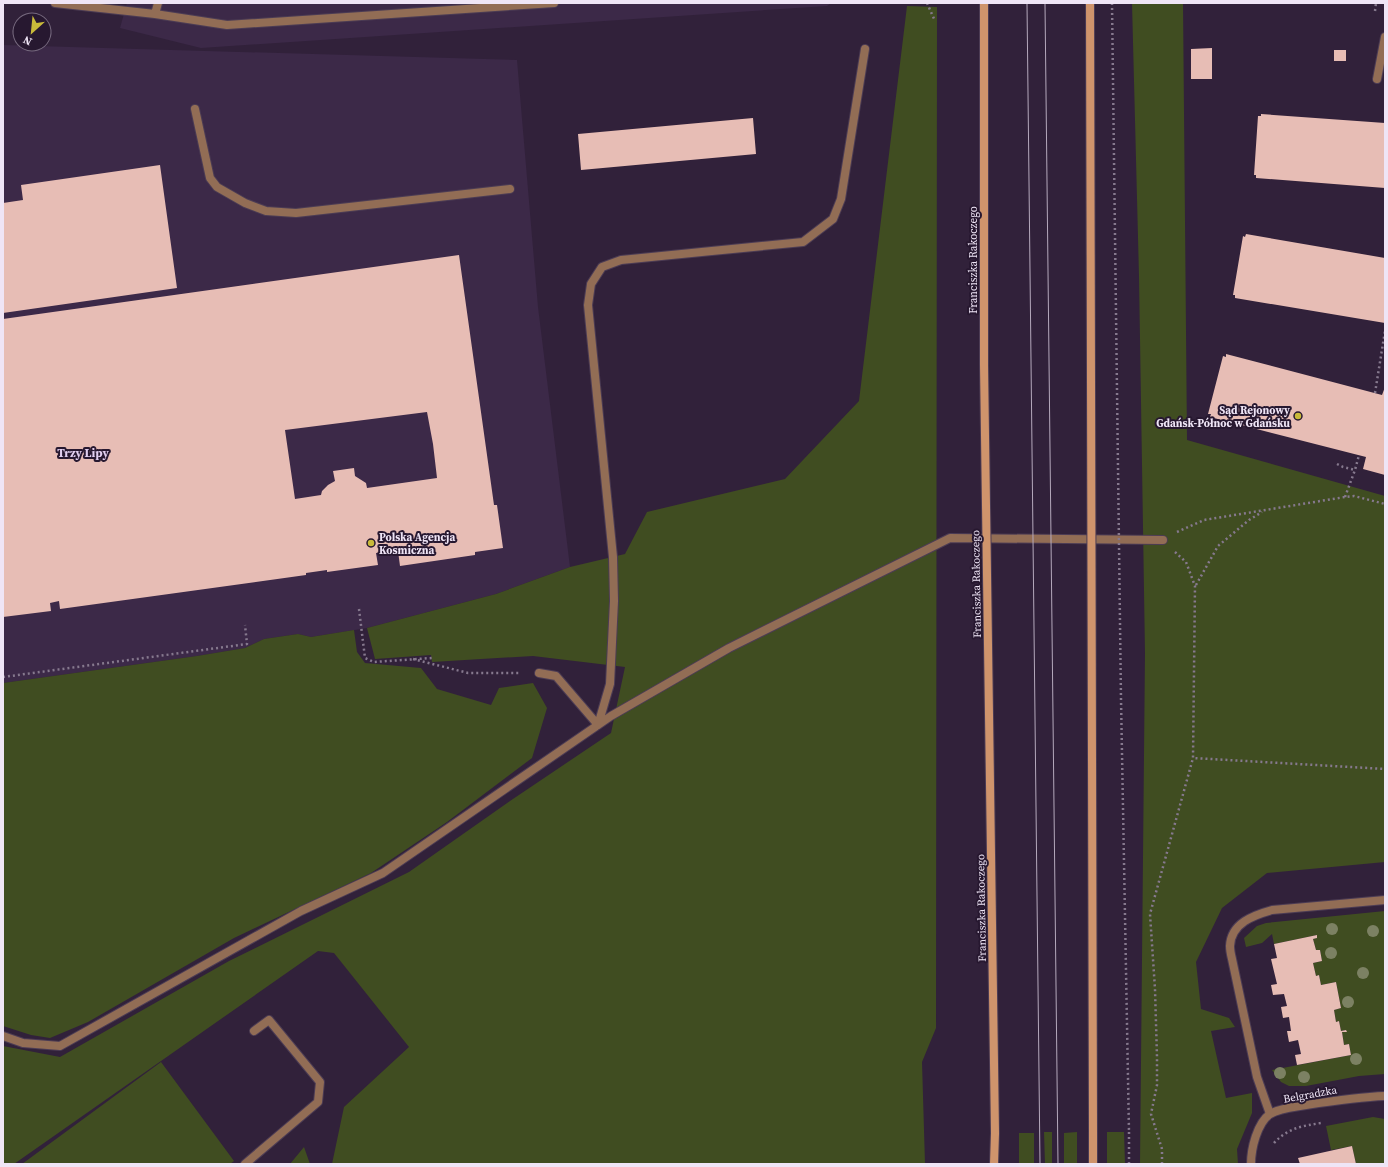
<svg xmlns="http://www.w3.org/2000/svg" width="1388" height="1167" viewBox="0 0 1388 1167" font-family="'Source Serif 4',serif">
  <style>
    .built { fill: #3c2948 }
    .green { fill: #404d21 }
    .building { fill: #e7bdb5; fill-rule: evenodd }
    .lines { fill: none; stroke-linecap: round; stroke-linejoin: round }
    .service-casing { stroke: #4c3c54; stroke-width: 10 }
    .minor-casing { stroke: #4c3c54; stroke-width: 10 }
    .secondary-casing { stroke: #4c3c54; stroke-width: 10 }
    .path { stroke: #86798e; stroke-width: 2.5; stroke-dasharray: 2 3; stroke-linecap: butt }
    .service { stroke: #926d55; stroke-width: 8 }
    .minor { stroke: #926d55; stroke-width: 8 }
    .secondary { stroke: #cf946c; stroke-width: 8 }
    .tram { stroke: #b5a9bc; stroke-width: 1 }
    .secondary-bridge-casing { stroke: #4c3c54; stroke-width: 10; stroke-linecap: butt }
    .path-bridge { stroke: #86798e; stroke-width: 2.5; stroke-dasharray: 2 3; stroke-linecap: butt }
    .secondary-bridge { stroke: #cf946c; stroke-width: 8 }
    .tree { fill: #7c8163 }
    .poi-dot { fill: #c9ba3a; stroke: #271830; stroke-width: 1.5 }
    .labels { text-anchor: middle; stroke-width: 4; stroke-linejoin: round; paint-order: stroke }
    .street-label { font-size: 11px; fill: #efe5f6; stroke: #271830 }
    .poi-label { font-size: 11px; font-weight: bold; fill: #efe5f6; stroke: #271830; text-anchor: end }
    .neighbourhood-label { font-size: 12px; font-weight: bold; fill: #e2cff0; stroke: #271830 }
  </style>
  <rect width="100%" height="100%" fill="#31213a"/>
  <path class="built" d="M127,3H831L827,6L201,48L120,28Z
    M3,45L517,60L538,307L570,567L496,594L367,628L311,637L298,634L264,639L245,648L197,656L3,683Z"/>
  <path class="green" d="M1132,3H1183L1187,440L1385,496V862L1267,873L1222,908L1196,962L1201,1009L1229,1018L1235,1027L1211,1031L1226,1098L1252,1093V1113L1237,1149L1238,1164H1140L1145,653L1139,276Z
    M907,6L937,7L936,1028L922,1062L925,1164H332L344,1107L409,1047L334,953L318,951L14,1164H3V1046L60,1057L229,961L409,872L510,801L611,733L625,667L533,656L432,662L431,655L375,659L367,628L496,594L570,567L625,554L647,512L785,479L859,401Z
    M354,630L357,652L365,663L421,668L437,689L491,705L499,688L533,683L547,708L532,758L447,822L371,873L234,938L88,1022L50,1038L31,1035L3,1026V683L197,656L245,648L264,639L298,634L311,637Z
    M1385,911V1074L1359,1076L1306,1086H1289L1281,1082L1272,1070L1351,1055L1349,1044L1344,1045L1342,1032H1346V1030L1341,1031L1339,1021L1336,1022L1334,1010L1341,1008L1336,982L1321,985L1319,975L1316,976L1313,963L1322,961L1320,950H1316L1313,939L1317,938V935L1274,944L1272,934L1262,943L1246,947L1244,938L1257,926L1266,923Z
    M161,1062L234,1161L230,1164H22Z
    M1373,1117L1385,1119V1164H1356L1352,1146L1331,1150L1326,1126Z
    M1044,1132H1052V1164H1045Z
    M1077,1132V1164H1064V1133Z
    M1107,1132H1124L1125,1164H1107Z
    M1019,1133H1034V1164H1019Z
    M304,1147L310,1164H290Z"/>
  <path class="building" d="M1212,48V79H1191V49Z
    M1334,50H1346V61H1334Z
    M1261,114L1385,123V188L1256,178V175H1254L1258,116H1261Z
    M753,118L756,154L581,170L578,134Z
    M160,165L177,288L3,313V203L23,200L21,185Z
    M1246,234L1385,258V323L1235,298V295H1233L1243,236L1245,237Z
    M459,255L494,505H497L503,548L475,552V555L400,566L398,551L376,553L378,565L327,572V570L306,573V575L60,609L59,601L50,603L51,611L3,617V319ZM427,412L433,444L437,478L367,488L366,483L355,476L354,468L333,471L335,481L328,485L322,491L321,495L295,499L285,430Z
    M1226,354L1382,395L1385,387V475L1363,469L1366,457L1210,417L1211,414H1208L1223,356L1226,357Z
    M1317,935V938L1313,939L1316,950H1320L1322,961L1313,963L1316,976L1319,975L1321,985L1336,982L1341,1008L1334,1010L1336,1022L1339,1021L1341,1031L1346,1030L1347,1032H1342L1344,1045L1349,1044L1351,1055L1297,1065L1295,1055L1301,1054L1298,1040L1289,1042L1287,1031H1291L1289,1017L1283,1018L1281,1007L1287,1006L1284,994L1273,995L1271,985L1277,984L1271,959L1277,958L1274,944Z
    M1352,1146L1356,1164H1300L1298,1158Z"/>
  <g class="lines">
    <defs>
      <path id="service" d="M55,3L155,14L158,3
        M155,14L227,25L554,3
        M1377,79L1385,37
        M195,109L210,178L217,187L245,203L266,211L296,213L510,189
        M539,673L556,676L598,725L610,684L614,601L613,557L588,305L591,284L602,267L621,260L803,242L833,219L841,199L865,49
        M3,1036L23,1043L60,1046L301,911L383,873L611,716L729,648L950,538L1163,540
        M1270,1114L1257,1077L1232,959C1231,955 1230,950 1230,946C1231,923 1254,915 1272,910L1385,900
        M245,1164L318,1102L320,1082L269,1020L254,1031"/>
      <path id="minor" d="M1251,1164C1251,1149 1257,1123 1270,1114C1280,1108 1295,1107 1306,1105C1332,1101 1358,1097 1385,1096"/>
      <path id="secondary" d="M1093,1133V1164
        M994,1164L995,1133"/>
    </defs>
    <use href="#service" class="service-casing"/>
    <use href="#minor" class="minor-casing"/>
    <use href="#secondary" class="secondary-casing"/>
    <path class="path" d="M927,3L935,21
      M1375,11L1376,3
      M1375,393L1385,331
      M1337,464L1343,467L1355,470
      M1345,497L1355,470L1359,455
      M1177,532L1204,520L1345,497L1354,496L1385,504
      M1175,552L1186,562L1195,586L1193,758L1385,769
      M1196,585L1218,546L1249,520L1262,512
      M359,609L365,658L374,662L432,658
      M413,659L468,673H521
      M3,677L247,644L245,625
      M1129,1132V1164
      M1274,1143C1288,1128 1302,1126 1321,1123
      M1162,1164V1149L1151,1114L1157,1085V1057L1155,989L1150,914L1193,758"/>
    <use href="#service" class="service"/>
    <use href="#minor" class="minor"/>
    <use href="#secondary" class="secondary"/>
    <path class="tram" d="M1027,3L1040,1164
      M1045,3L1058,1164"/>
    <defs>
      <path id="secondary-bridge" d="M984,3V365L995,1133
        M1090,3L1093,1133"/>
    </defs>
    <use href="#secondary-bridge" class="secondary-bridge-casing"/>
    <path class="path-bridge" d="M1112,3L1121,699L1129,1132"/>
    <use href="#secondary-bridge" class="secondary-bridge"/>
  </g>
  <g class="tree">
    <circle cx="1332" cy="929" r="6"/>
    <circle cx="1373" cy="931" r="6"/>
    <circle cx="1331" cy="953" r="6"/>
    <circle cx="1363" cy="973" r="6"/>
    <circle cx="1348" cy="1002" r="6"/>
    <circle cx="1356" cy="1059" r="6"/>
    <circle cx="1280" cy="1073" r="6"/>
    <circle cx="1304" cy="1077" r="6"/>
  </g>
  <g class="poi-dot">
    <circle cx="1298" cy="416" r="4"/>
    <circle cx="371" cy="543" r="4"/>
  </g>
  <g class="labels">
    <g class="street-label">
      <text transform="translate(973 260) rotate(-90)" y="4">Franciszka Rakoczego</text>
      <text transform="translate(976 584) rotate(-91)" y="4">Franciszka Rakoczego</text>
      <text transform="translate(981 908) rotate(-91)" y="4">Franciszka Rakoczego</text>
      <text transform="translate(1310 1094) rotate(-10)" y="4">Belgradzka</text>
    </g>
    <g class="poi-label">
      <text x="1290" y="414">Sąd Rejonowy<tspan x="1290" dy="13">Gdańsk-Północ w Gdańsku</tspan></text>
      <text x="379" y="541" text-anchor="start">Polska Agencja<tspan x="379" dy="13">Kosmiczna</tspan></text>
    </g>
    <g class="neighbourhood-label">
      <text x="83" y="457">Trzy Lipy</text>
    </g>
  </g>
  <rect width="1388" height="1167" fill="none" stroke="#efe5f6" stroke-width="8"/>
  <g transform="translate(32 32) rotate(207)"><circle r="19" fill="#271830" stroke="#776a7f"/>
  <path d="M0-3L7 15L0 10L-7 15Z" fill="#c9ba3a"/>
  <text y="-6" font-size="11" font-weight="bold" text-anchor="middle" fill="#efe5f6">N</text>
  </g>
</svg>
